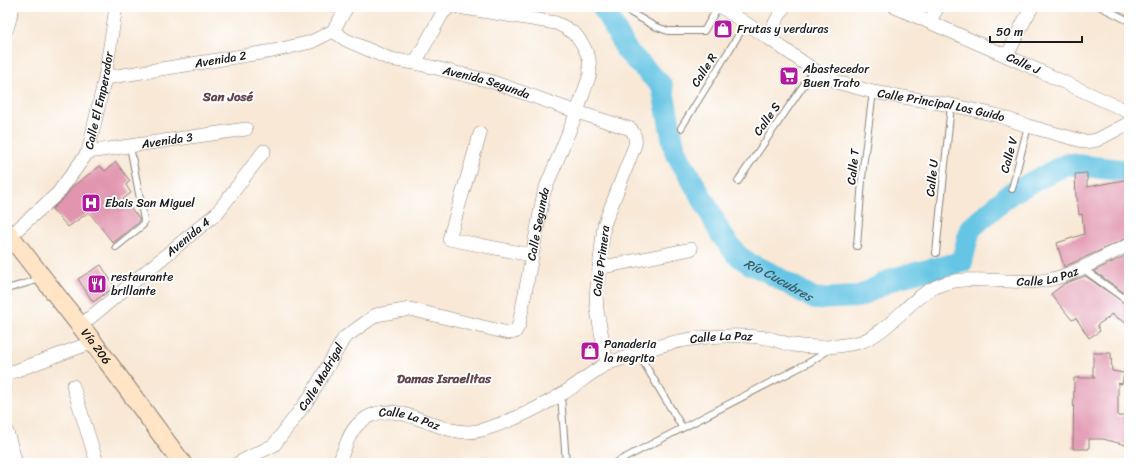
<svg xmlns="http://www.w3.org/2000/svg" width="1136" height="470" viewBox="0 0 1136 470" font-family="Sriracha,sans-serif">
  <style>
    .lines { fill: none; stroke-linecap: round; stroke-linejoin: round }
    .river { stroke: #66c5e4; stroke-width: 22 }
    .building { fill: #e195af }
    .service-casing { stroke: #8a8278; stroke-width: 8 }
    .minor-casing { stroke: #8a8278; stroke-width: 14 }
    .secondary-casing { stroke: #8a8278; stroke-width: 20 }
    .service { stroke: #fff; stroke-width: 6 }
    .minor { stroke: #fff; stroke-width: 13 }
    .secondary { stroke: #ffe4c6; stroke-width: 18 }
    .labels { text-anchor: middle; stroke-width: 4; stroke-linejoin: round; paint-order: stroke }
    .poi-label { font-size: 12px; fill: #1c1c1c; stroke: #fff; text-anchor: start }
    .street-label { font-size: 12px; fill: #1c1c1c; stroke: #fff }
    .neighbourhood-label { font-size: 13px; font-weight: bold; fill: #61464f; stroke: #fff }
    .water-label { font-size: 13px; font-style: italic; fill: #3a606c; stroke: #fff }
  </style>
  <rect width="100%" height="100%" fill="#fff"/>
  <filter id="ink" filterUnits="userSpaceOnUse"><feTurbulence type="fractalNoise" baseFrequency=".025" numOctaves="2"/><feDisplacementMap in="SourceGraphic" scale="8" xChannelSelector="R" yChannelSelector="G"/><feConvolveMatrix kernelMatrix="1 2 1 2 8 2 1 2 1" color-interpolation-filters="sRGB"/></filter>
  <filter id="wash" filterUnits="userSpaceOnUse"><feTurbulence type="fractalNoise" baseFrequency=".012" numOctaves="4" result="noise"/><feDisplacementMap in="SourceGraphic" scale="16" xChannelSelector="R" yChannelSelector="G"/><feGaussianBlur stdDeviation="0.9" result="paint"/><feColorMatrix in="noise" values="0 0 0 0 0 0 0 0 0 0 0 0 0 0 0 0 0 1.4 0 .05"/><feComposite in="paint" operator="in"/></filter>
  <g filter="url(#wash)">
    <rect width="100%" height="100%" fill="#f8e8d5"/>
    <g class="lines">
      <path class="river" id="s1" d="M603,7L627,51L662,86L675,151L709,210L720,233L737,255L750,264L766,271L815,299L858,297L895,278L962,262L970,229L1011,193L1067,164L1129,171"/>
    </g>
    <g id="blocks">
      <path class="building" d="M116,162L130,181L126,185L131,193L123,199L139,218V222L113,243L89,212L68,227L52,209L64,198L73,186L100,166L105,171Z
        M1087,173V187L1129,179V234L1126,235L1127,238L1064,267L1057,243L1084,234L1082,214L1079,215L1077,197H1076L1075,174Z
        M1129,254V296L1094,271Z
        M101,265L115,287L93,302L78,279Z
        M1085,276L1129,306V325L1111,314L1108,318L1097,325L1100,331L1089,338L1076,318L1072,320L1051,294L1064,284Z
        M1093,353H1111L1112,371L1124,373L1122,384L1118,383V416H1129V436L1126,445L1103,439H1089V449H1073L1074,378H1095L1093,377Z"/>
    </g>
  </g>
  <g filter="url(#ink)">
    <use href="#blocks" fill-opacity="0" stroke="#8a8278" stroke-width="1"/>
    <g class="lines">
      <defs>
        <path id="service" d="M621,7L654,26L668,31H704L718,7
          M1101,7L1129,21
          M681,128L746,23
          M738,181L814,70
          M1012,189L1028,126
          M857,246L863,167L873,92
          M116,247L143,225L144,220L130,146
          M936,253L951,105
          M1082,268L1129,302
          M7,289L40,279
          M638,353L682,427
          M561,395L566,463
          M615,463L810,362L830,349"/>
        <g id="minor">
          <path id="s2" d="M721,7L767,37L814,70L840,83L873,92L951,105L996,115L1028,126L1086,142L1097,140L1129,123"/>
          <path id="s3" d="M895,7L1007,56L1129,112"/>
          <path d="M929,22L938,7"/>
          <path d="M7,29L13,7"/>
          <path id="s4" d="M333,31L346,40L390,59L415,63L490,81L577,112L631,129C635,135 636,138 635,145L604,225L596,296L597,310L607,364"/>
          <path d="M333,31L347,7"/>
          <path d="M767,37L784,7"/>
          <path d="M1007,56L1022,25L1032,7"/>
          <path d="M415,63L442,14L448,8L450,7"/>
          <path id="s5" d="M105,78L273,51L311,42L333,31"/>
          <path d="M480,134L449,239L531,255"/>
          <path id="s6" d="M88,152L246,129"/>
          <path id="s7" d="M10,236L58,193L88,152L105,78L116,7"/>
          <path d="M599,268L691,249"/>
          <path id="s8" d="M80,326L217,213L264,151"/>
          <path d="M7,374L93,342"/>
          <path d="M73,386L97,463"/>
          <path d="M7,432L16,463"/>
          <path id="s9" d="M238,463L274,445L310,397L344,338L376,315L410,309L508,333L515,332L519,325L544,192L577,112L590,74L589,58L583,45L576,35L566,28L556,23L458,7"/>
          <path id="s10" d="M339,463C347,443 350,424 372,415C408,401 443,441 482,430C510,422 537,409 562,394C577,385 590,373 605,365C613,361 622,359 630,356C642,352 655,347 667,344C698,336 741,333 772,339C779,341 786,344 793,345C807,347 823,348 837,346C845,345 855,344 863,341C893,329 909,297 940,285C967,274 1010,284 1040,281C1072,278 1100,257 1129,245"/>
        </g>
        <g id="secondary">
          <path id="s11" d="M7,232L93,342L182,463"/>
        </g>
      </defs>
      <use href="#service" class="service-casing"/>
      <use href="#minor" class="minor-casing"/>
      <use href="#secondary" class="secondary-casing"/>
      <use href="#service" class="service"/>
      <use href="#minor" class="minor"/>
      <use href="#secondary" class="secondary"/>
    </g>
  </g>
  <defs>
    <symbol id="shop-square" viewBox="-11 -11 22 22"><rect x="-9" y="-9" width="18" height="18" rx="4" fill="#b5179e" stroke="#fff"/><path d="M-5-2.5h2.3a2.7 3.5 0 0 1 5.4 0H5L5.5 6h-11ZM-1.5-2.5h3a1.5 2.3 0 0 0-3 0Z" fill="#fff"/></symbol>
    <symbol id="supermarket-square" viewBox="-11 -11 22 22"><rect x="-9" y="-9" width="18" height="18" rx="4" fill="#b5179e" stroke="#fff"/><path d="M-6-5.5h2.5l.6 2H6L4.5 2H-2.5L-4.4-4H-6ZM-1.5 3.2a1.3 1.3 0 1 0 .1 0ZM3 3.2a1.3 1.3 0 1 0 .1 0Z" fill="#fff"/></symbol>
    <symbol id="hospital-square" viewBox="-11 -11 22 22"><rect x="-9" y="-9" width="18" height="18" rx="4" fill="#b5179e" stroke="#fff"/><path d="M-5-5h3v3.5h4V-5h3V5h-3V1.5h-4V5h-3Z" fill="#fff"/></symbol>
    <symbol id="restaurant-square" viewBox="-11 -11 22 22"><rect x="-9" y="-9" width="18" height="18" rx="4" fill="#b5179e" stroke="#fff"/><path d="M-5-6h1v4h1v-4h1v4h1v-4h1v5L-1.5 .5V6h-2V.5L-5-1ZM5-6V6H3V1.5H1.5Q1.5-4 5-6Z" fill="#fff"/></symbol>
  </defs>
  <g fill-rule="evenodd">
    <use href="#shop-square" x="712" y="18" width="22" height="22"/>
    <use href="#supermarket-square" x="778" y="65" width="22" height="22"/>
    <use href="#hospital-square" x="80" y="192" width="22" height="22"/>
    <use href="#restaurant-square" x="86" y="273" width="22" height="22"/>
    <use href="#shop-square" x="579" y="340" width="22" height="22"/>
  </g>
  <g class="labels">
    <g class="poi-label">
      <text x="737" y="33">Frutas y verduras</text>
      <text x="803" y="73">Abastecedor<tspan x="803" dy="14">Buen Trato</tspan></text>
      <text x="105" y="207">Ebais San Miguel</text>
      <text x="111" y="281">restaurante<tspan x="111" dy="14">brillante</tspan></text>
      <text x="604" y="348">Panaderia<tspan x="604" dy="14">la negrita</tspan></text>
    </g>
    <g class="street-label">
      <text dy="4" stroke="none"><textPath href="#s5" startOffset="117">Avenida 2</textPath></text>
      <text dy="4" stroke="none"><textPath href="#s3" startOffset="140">Calle J</textPath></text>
      <text transform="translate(704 70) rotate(-58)" y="4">Calle R</text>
      <text dy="4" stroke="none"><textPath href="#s4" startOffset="163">Avenida Segunda</textPath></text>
      <text dy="4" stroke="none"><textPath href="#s7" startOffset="168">Calle El Emperador</textPath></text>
      <text dy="4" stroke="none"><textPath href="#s2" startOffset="245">Calle Principal Los Guido</textPath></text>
      <text transform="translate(767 119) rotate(-55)" y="4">Calle S</text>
      <text dy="4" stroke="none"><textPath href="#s6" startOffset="80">Avenida 3</textPath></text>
      <text transform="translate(1009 155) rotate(-75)" y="4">Calle V</text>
      <text transform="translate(853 167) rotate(-84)" y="4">Calle T</text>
      <text transform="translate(932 178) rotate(-84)" y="4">Calle U</text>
      <text dy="4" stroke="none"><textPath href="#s9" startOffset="461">Calle Segunda</textPath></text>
      <text dy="4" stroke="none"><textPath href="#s8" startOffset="140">Avenida 4</textPath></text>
      <text transform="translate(601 261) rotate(-83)" y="4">Calle Primera</text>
      <text dy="4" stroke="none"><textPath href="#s10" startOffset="782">Calle La Paz</textPath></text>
      <text dy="4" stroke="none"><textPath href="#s10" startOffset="434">Calle La Paz</textPath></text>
      <text dy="4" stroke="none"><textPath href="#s11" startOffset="145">Vía 206</textPath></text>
      <text dy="4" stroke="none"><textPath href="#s9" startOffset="123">Calle Madrigal</textPath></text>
      <text dy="4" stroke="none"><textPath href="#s10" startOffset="99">Calle La Paz</textPath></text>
    </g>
    <g class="neighbourhood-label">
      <text x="228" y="101">San José</text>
      <text x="444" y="383">Damas Israelitas</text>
    </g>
    <g class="water-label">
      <text dy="5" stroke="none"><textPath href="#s1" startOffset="336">Río Cucubres</textPath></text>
    </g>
  </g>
  <rect width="1136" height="470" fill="none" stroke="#fff" stroke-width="24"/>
  <path d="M990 36v6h92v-6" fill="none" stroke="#1c1c1c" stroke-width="2"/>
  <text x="996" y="36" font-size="12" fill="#1c1c1c" stroke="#ffffff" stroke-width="3" paint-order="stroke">50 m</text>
</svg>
